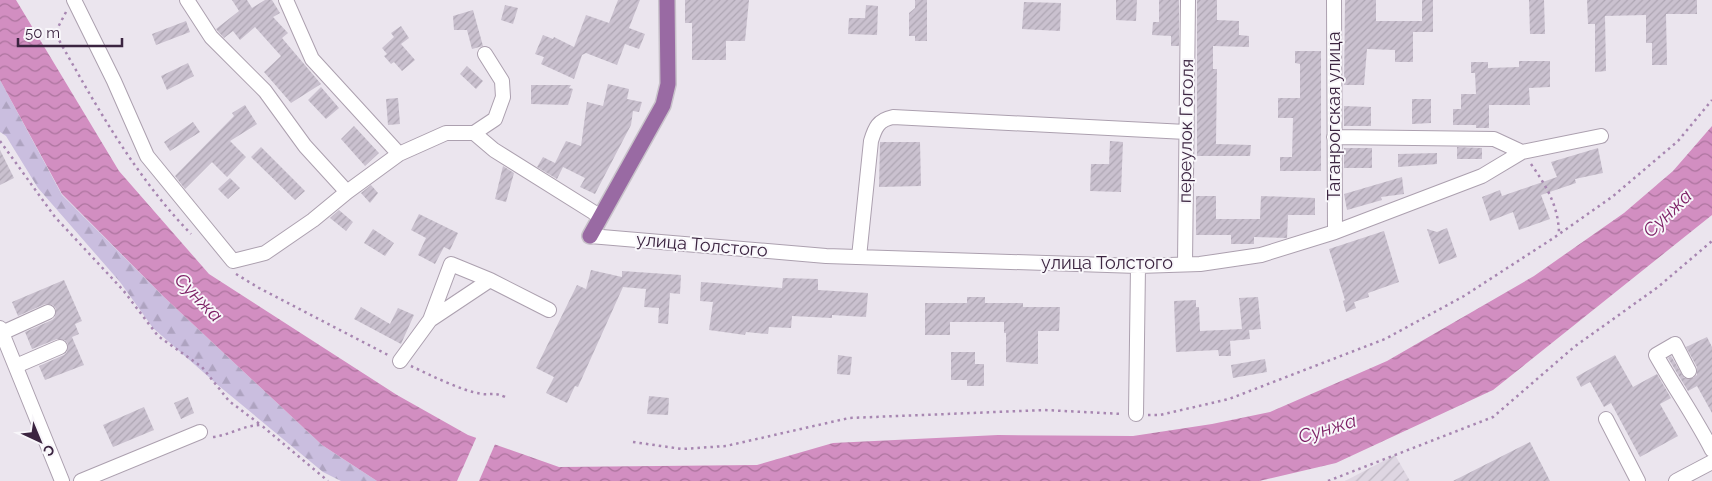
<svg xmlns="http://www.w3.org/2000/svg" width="1712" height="481" viewBox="0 0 1712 481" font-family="Raleway,sans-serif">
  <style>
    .industrial { fill: url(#industrial-furrows) }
    .forest { fill: url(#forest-firs) }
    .water { fill: url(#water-waves) }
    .pier { fill: #ebe5ee }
    .building { fill: url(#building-hatch) }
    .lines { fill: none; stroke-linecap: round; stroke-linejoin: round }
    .minor-casing { stroke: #aca0af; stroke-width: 16 }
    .major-casing { stroke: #c8c2ca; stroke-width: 18 }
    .path { stroke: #a786b1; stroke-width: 2.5; stroke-dasharray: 2.5 4; stroke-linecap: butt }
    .minor { stroke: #fff; stroke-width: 14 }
    .major { stroke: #996aa3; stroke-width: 15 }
    .labels { text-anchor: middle; stroke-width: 4; stroke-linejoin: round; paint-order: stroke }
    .street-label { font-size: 18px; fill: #3b2440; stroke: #f8f6fa }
    .water-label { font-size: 19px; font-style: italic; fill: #7c1e64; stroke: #f8f6fa }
  </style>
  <defs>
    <pattern id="industrial-furrows" width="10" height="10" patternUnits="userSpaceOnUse" patternTransform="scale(1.25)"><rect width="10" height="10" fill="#ded6e2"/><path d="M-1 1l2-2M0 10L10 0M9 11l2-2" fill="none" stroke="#bfb8c3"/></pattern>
    <pattern id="forest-firs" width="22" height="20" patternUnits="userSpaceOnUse" patternTransform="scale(1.25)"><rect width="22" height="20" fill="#cabedf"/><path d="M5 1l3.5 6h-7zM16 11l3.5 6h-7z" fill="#aea3c0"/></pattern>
    <pattern id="water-waves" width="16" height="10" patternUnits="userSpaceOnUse" patternTransform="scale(1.25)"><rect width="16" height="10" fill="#d28ec1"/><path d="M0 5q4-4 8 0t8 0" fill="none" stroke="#ac749e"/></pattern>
    <pattern id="building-hatch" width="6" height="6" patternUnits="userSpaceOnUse" patternTransform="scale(1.25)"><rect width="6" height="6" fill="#cac1cf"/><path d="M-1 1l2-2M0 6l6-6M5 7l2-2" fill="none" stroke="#aea6b3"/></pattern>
  </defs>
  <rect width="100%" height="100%" fill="#ebe5ee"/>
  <path class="industrial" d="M1395,455L1410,481H1345Z"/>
  <path class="forest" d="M0,80L62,195L164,297L322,445L377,481H341L323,472L219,386L153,328L120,282L38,188L6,136L0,132Z"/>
  <path class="water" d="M0,0H16L119,171L209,274L397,395L468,435L559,467L757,465L833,443L998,435L1133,436L1212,424L1270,412L1387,361L1534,276L1624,213L1673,171L1712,126V215L1493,390L1336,463L1259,481H377L322,445L164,297L62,194L0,80Z"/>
  <path class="pier" d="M477,436L496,442L479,481H457Z"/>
  <path class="building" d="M232,0H247L252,8L265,0H272L280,13L273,17L288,33L282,38L321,84L291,103L264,72L281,56L255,27L240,40L233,31L224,38L216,29L239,11Z
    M618,0H640L629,28L645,34L639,49L625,44L617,65L586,53L582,55L574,79L541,64L544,57L535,54L543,35L553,39L554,37L574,47L586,15L609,23Z
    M685,0H749L745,41H726V60H692V23H685Z
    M915,0H927V41H915V36H909V13L915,8Z
    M1116,0H1137L1136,21L1116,20Z
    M1159,0H1179V46H1171V36L1152,35L1153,22H1159Z
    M1197,0H1217V20L1239,21V35L1249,36V47L1213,46V69H1217L1216,144L1251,145L1250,156H1197Z
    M1345,0H1376V21H1422V0H1433V32H1413V62H1395V50L1367,49L1364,85H1344Z
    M1529,0H1544L1545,34H1530Z
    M1587,0H1697V14H1666L1667,65H1652V43H1646V15L1605,16L1606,71L1595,72V24H1588Z
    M1024,2L1061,3L1060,31L1022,29Z
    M505,5L518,8L513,24L501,20Z
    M866,5L878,6L877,35L848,34L849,18H865Z
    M473,10L483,46L472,49L467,30H454L453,16Z
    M186,21L190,32L156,45L152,34Z
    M401,26L409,38L401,44L415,60L402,71L394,62L391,64L384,56L387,54L382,48L394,37L391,33Z
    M1295,51H1321V171H1280V157H1292L1293,118H1278V98H1300V64L1295,63Z
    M1519,61H1550V87L1529,88L1530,105H1489V128H1476V125H1453V109H1461V94H1476L1475,73H1471V62H1488V68L1519,67Z
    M188,63L194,76L167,90L161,76Z
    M467,66L483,81L476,89L460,74Z
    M608,84L629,89L627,99L642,102L639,112L633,111L631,125L595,194L580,187L585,178L563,167L557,179L537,167L543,157L555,163L566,141L581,146L587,102L603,106Z
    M531,85H571L569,88L573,89L568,105L531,104Z
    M321,87L339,108L326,119L308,100Z
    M398,98L400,124L388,125L386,99Z
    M1412,99H1431V123L1412,124Z
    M245,105L257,124L230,141L246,157L227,177L212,162L185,189L175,176L234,116L232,113Z
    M1344,106L1371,107V126H1344Z
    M193,122L200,132L170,151L164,142Z
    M354,126L379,153L365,166L341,139Z
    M1110,141L1123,142L1121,192L1090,191L1091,164H1109Z
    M880,142H920L921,186L879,187Z
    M261,147L305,191L295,200L251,157Z
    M1457,147L1482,148V159H1457Z
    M1344,148H1372V168H1344Z
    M1598,148L1603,173L1575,179L1576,183L1541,195L1550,219L1519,230L1513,212L1490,221L1482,197L1500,190L1502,196L1557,177L1551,162Z
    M0,150L14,178L0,185Z
    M1437,153V164L1398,167V154Z
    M503,166L514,173L506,202L495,199Z
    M1402,177L1404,194L1381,197L1382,200L1347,210L1344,194Z
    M230,178L240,188L228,199L218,189Z
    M371,185L378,193L370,203L361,193Z
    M1196,196H1216V219H1260L1261,196L1315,198V215H1288L1287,238L1254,237V244H1231V235H1196Z
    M339,210L353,222L346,231L330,218Z
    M419,214L458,233L450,250L444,247L435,264L418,255L426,238L411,230Z
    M1447,228L1457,257L1439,264L1427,229L1437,232Z
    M373,229L394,243L385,256L364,243Z
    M1384,231L1399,282L1368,293L1369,297L1354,302L1356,308L1346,312L1343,301L1345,300L1329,249Z
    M591,270L622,277V271L681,275L680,294L670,293L668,324L658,323L659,308L644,307L646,289L623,287L578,387L575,386L567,403L546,393L554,377L536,368L577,285L586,289Z
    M783,278L818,279V290L868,293L866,317L832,315V318L792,316L791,328L769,327L768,334L746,332L745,335L709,330L713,302L700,301L701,282L782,288Z
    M64,280L82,321L75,324L79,334L72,337L84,365L45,380L39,366L64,355L67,352L68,344L65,340L57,339L32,349L25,332L52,320L55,317L56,309L53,305L45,304L18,316L12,302Z
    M967,297H985V303H1023V307H1060L1059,331H1038V364L1006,362V333H1004V322H950V335H925V303H967Z
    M1258,297L1261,329L1249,330L1250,339L1230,341L1231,356H1219L1218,350L1176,352L1174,301L1196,300V307H1199L1200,331L1242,329L1239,298Z
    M361,307L390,324L398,308L414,315L401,344L354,319Z
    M1707,337L1712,347V413L1697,386L1688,391L1668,358L1671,356L1684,378H1693L1697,375V367L1686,347Z
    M951,352H975V364H984V386H967V380H951Z
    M838,355L852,357L850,375L837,374Z
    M1615,355L1633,387L1657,374L1671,398L1660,404L1678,436L1640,457L1611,403L1604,407L1590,382L1581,387L1576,377Z
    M1265,359L1267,372L1233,378L1231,365Z
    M649,396L669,398L668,415L647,414Z
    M188,397L194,413L181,419L174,403Z
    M144,407L154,430L113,447L103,425Z
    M1530,442L1550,481H1453Z"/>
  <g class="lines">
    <defs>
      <path id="minor" d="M74,0L114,81L147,156L233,261L265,253L313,220L347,192L399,154L446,133H474L494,150L601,217
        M187,0L211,37L265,91L305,146L347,192
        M286,0L312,59L399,154
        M1334,0L1335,232
        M474,133L495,119L503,97L502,81L485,54
        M1334,137L1494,139L1522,152
        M590,236L826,256L1138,266L1200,264L1261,255L1335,232L1482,176L1522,152L1601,136
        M859,257L871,141C875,128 878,120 893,117L1186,132
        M1185,263L1188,0
        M430,320L451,264L490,280L549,310
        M0,328L62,481
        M2,333L48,312
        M400,361L430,320L490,280
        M16,366L60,347
        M1689,371L1675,344L1656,355C1674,387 1695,417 1712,450
        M1136,414L1138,266
        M1606,419L1638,481
        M81,481L200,432
        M1676,481L1712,462"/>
      <path id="major" d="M590,236L663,105L668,84L667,0"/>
    </defs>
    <use href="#minor" class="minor-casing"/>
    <use href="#major" class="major-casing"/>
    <path class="path" d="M66,12L55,33C95,104 134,175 191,234
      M0,141L55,217L123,290L158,336L202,367L229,401L261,425
      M1531,164C1547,187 1559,207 1559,235
      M236,274L259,288L388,355
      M411,366C430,375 462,391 482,394C492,395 495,392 505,397
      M1148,415H1160L1229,399L1385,339L1464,296L1552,239L1612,197L1678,141L1712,100
      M213,437C230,435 244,425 261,425L328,481
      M633,442L682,449L726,446L849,418L1045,410L1123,414
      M1328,481L1493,417L1574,347L1658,287L1712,241"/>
    <use href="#minor" class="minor"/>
    <use href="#major" class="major"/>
  </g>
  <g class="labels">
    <g class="street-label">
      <text transform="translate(1334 116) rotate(-90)" y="6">Таганрогская улица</text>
      <text transform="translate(1186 131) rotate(-89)" y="6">переулок Гоголя</text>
      <text transform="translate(702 245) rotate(5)" y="6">улица Толстого</text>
      <text x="1107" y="269">улица Толстого</text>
    </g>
    <g class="water-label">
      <text transform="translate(1667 213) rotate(-44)" y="7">Сунжа</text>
      <text transform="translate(199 297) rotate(46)" y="7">Сунжа</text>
      <text transform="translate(1327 428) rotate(-17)" y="7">Сунжа</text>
    </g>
  </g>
  <g transform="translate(40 441) rotate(136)" stroke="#f8f6fa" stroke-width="4" paint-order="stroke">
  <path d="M0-4L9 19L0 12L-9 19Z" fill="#3b2440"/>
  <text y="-8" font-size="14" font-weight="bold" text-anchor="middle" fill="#3b2440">С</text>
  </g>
  <path d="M18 38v8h104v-8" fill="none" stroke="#3b2440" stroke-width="2.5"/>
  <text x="25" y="38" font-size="15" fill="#3b2440" stroke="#f8f6fa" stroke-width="4" paint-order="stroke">50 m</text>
</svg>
